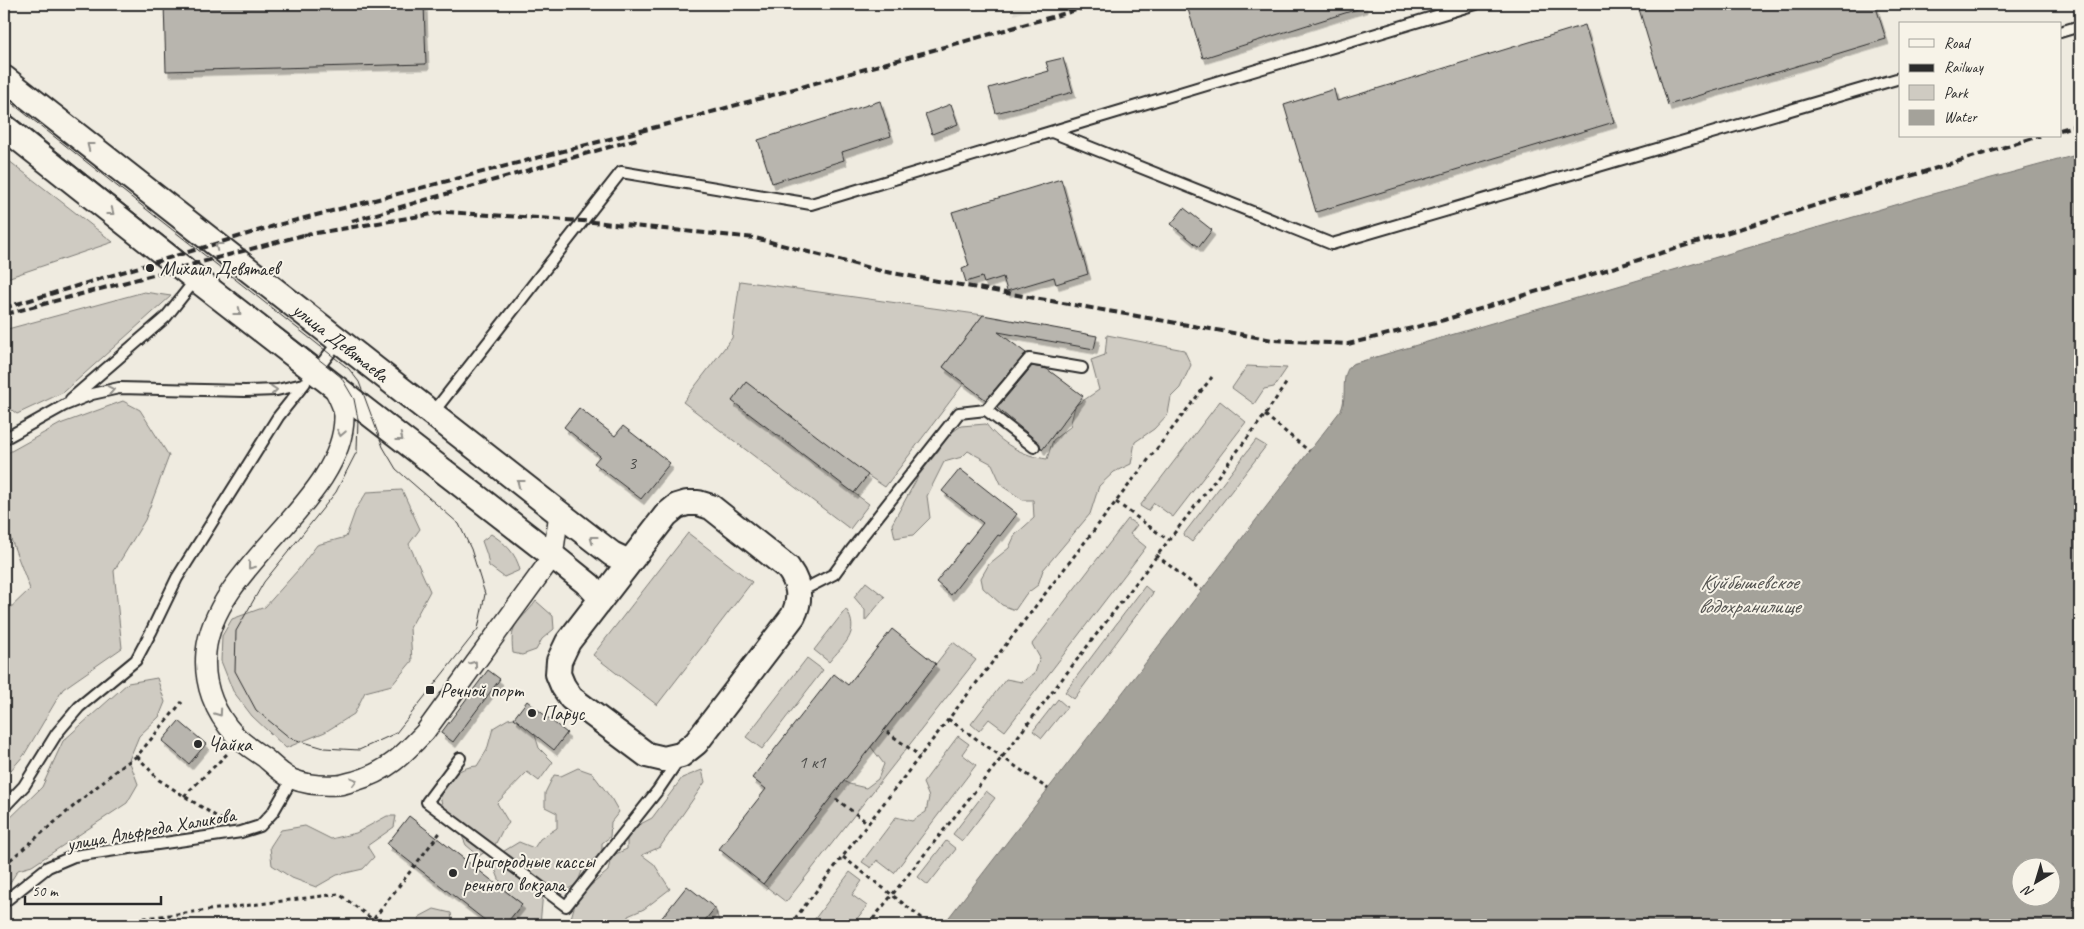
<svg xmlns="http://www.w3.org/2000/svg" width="2084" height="929" viewBox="0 0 2084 929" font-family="Caveat,sans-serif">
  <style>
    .built { fill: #dedbd1 }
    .green { fill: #cfcbc2; stroke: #7d7b76 }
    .water { fill: #a4a29a; stroke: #74726e; fill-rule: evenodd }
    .building { fill: #b8b5ae; stroke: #2b2b2b; filter: url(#shadow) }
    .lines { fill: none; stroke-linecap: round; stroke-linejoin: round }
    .service-casing { stroke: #2b2b2b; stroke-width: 14 }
    .minor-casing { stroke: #2b2b2b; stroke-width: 22 }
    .tertiary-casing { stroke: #2b2b2b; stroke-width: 28 }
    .path { stroke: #2b2b2b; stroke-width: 3; stroke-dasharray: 4 4; stroke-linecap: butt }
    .service { stroke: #f7f3e8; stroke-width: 10 }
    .minor { stroke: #f7f3e8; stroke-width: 19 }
    .tertiary { stroke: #f7f3e8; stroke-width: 24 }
    .tram { stroke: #2b2b2b; stroke-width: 1 }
    .rail { stroke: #2b2b2b; stroke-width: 4; stroke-dasharray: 8 4; stroke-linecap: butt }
    .oneway { stroke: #918f8a }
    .poi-dot { fill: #2b2b2b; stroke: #f7f3e8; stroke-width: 2 }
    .labels { text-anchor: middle; stroke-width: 4; stroke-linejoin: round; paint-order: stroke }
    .number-label { font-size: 18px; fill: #4e4e4c }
    .poi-label { font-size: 20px; fill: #2b2b2b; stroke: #f7f3e8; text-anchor: start }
    .street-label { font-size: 20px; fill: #2b2b2b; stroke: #f7f3e8 }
    .water-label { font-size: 21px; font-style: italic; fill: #555552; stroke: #f7f3e8 }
  </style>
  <defs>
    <filter id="shadow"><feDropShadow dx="3" dy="5.5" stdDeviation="0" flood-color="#0004"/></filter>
  </defs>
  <rect width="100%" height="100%" fill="#efebe0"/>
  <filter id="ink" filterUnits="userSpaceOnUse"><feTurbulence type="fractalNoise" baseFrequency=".02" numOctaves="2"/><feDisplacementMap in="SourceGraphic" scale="10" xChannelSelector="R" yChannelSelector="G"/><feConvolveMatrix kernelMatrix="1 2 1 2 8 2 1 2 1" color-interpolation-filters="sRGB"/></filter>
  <g filter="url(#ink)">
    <path class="built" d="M1014,4H1048L1014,15Z"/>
    <path class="green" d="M4,157L113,242L4,279Z
      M740,281L983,315L943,367L964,383L885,487L867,475L854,493L869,504L850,529L683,402L732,338Z
      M144,292L171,296L64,392L17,414L4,404V330Z
      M1107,335L1184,350L1191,365L1180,388L1171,397L1168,414L1154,429L1135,442L1131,464L1114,472L1099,486L1090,514L1043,570L1038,585L1026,594L1015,610L1002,605L983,588L981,578L989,564L1009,548L1015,535L1034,518L1033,500H1023L1002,486L992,464L968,451L962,457L944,462L927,496L930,518L913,535L895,538L892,524L919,475L939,450L945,437L961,426L986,424C1000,443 1023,456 1047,459L1053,440L1070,427L1075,406L1099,390L1091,360L1105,355Z
      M1247,366L1287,368L1274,387L1264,389L1254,404L1232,388Z
      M123,401L140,410L169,456L145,520L114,571L122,648L63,689L24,755L4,778V614L30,589L4,521V455L60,424Z
      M1220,401L1246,422L1173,517L1154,503L1148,511L1140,506Z
      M1256,440L1266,446L1192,542L1183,535Z
      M402,490L420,529L409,544L430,591L410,628L412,661L392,685L365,692L354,714L325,732L286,748L252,716L233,691L221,661L222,636L232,619L265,607L298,570L317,545L346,537L356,509L367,492Z
      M1128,519L1137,525L1130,534L1146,547L1005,731L989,719L979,731L971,724L1006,679L1022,682L1035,673L1040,658L1032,644Z
      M688,533L752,582L657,705L593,655Z
      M491,534C505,543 516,553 520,570L504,577L489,566L487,555L482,541Z
      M866,582L885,597L865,621V610L854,597Z
      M1145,586L1153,593L1074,699L1065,692Z
      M536,601L553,616L554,629L542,639L536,650L522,655L513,653C509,620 519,625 536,601Z
      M846,609C861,633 844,644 829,662L814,650Z
      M953,642L976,660L786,902L763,884L844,781L849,784L866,788L878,779L884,764L871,747Z
      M807,658L823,670L762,749L746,737Z
      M157,678L165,702L159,717L139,736L129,760L138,784L127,803L32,866L18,870L4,892V824L42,787L63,741L128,683Z
      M1058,699L1067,707L1042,738L1033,731Z
      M525,716L534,732L539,748L553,762L539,781L527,772L497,803L509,823L502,831L495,845L479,856L466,845L459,829L461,820L445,816L440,796C451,778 455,768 477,766L487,750L493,728L508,719Z
      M958,736L969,744L962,754L976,765L894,873L877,860L871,868L862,862L896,817L912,821L926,812L929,797L923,783Z
      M578,768L592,773L611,798L619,812L611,822L610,837L602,843V854L584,866L577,884L568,889L543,892L540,925H505L522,904L503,889L491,859L519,842L534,848L540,839L557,828V813L545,807V793L554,775L561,776Z
      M702,770L705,782L660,847L642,855L654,864L670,889L644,909L628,916V925H569L577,897L608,871L611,856L627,849V831L652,818L682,778Z
      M986,791L995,798L962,841L953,834Z
      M387,816H396L394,827L367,846L374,857L363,869L337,875L316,887L292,878L272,865L270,847L281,830L305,826L331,839L356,833Z
      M946,841L956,849L928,885L918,877Z
      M850,872L862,881L852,895L867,906L852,925H811V924Z
      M715,908L719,921L726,925H701Z
      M434,909L451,913L453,925H419V917Z"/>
    <path class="water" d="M2080,154V925H943L1341,410C1348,395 1339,376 1352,364L1925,196ZM2022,866H2052V896H2022Z"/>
    <path class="building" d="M164,4H424L426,64L166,71Z
      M1195,4H1364V7L1203,58L1187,6Z
      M1656,4H1875L1886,39L1668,105L1639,9Z
      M1585,25L1614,122L1316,212L1284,105L1334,89L1337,101Z
      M1063,58L1073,92L996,113L989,88L1049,71L1046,62Z
      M880,101L891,136L842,152L844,160L772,183L758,140Z
      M951,104L958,124L932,134L925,114Z
      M1061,179L1088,274L1056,284L1054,277L1007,291L1003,277L984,283L982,277L966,282L962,269L969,266L952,212Z
      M1184,208L1212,230L1199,247L1171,224Z
      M983,315L1097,336L1094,349L998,332L1026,353L986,400L943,367Z
      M1032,366L1047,369L1083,396L1042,450L1038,442L997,408Z
      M746,382L868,475L854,493L732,401Z
      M579,408L615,436L623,426L670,463L641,499L594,463L600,456L564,427Z
      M960,469L1017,514L1000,536L998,535L951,595L936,582L983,523L942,491Z
      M892,629L936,664L763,884L719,849L766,789L752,778L834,674L848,685Z
      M488,670L500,679L453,742L441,733Z
      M527,701L567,733L554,750L514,718Z
      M179,721L206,744L189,764L162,741Z
      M409,816L522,904L505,925H491L387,844Z
      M687,886L715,908L701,925H656Z"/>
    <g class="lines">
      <defs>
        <path id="service" d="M2060,32L2080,26
          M1052,132L1332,244L1900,78
          M315,372L339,341
          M71,399L166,317L196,279
          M986,410L1034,447
          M432,414L621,172L811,204L1476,4
          M4,439L65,405L92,394L119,388L245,391L277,390L303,384
          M799,592L834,574L853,548L959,413L986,410L1029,359L1082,368
          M460,758L427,802L566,906L658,790L679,759
          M4,807L24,786L57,733L79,707L136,660L151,632L177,578L278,417L305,383
          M4,902L48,867L74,856L241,832L260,826L273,812L292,779"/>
        <path id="minor" d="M333,387C337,395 343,405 344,415C346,500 214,565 206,652C203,683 214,712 235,735C243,744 255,751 265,758C273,765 283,775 292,779C305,784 323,786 337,785C343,785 349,782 355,781C387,772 403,755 425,732L553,556L559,513"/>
        <g id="tertiary">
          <path id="s1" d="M4,78L559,513L612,554L629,562"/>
          <path d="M4,127L196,279L553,556L589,585L601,598"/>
          <path d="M687,503H698L711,507L788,568C799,583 802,598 793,616L696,743L681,755L664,759L647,755L571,698L563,686L558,674L559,661L568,642L666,515L677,506Z"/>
        </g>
      </defs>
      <use href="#service" class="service-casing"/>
      <use href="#minor" class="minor-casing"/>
      <use href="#tertiary" class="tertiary-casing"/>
      <path class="path" d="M1265,415L1309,451
        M1116,502L1168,540
        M1156,555L1201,590
        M948,719L1048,789
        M887,732L920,756
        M137,756L159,780L222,820
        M184,796L227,754
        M836,799L868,823
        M843,857L931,925
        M4,865L119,768L137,756L182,702
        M163,916L165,925
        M88,925L339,894L380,925
        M369,925L442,830
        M790,925L1212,377
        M868,925L1003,756L1265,415L1287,382"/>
      <use href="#service" class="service"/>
      <use href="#minor" class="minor"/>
      <use href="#tertiary" class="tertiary"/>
      <path class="tram" d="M4,97L349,369L359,382L383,447L396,469L459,524L471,549L485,594L478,629L396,733L359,750L324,748L290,738L256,710L235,671L236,631L264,582L336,492L357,451L358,419L354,399L341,377L4,109"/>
      <path class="rail" d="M2060,130L2080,124
        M352,221L637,139
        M304,235L445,212L583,221L755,238L881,271L1273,340L1348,344L1444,320L2040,136
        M4,308L274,226L683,120L1098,4
        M6,314L311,233"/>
    </g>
    <defs><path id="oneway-chevron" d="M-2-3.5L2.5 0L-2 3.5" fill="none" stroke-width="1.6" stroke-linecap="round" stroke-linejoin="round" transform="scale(1.25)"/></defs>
    <g class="oneway">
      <use href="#oneway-chevron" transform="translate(90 146) rotate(-142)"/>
      <use href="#oneway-chevron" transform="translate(111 212) rotate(38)"/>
      <use href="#oneway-chevron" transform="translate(218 246) rotate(-142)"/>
      <use href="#oneway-chevron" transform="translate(238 312) rotate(38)"/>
      <use href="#oneway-chevron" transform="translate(111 390) rotate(-11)"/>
      <use href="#oneway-chevron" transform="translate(274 390) rotate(-4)"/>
      <use href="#oneway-chevron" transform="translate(341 433) rotate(101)"/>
      <use href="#oneway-chevron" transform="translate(400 438) rotate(38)"/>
      <use href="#oneway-chevron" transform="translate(520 483) rotate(-142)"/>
      <use href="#oneway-chevron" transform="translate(593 539) rotate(-143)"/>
      <use href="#oneway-chevron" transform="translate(251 566) rotate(129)"/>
      <use href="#oneway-chevron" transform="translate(474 664) rotate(-54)"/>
      <use href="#oneway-chevron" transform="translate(219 713) rotate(55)"/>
      <use href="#oneway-chevron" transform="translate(354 781) rotate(-16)"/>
    </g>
  </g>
  <g class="poi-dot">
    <circle cx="150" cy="268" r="5"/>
    <rect x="425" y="685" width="10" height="10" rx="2.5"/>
    <circle cx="532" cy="713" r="5"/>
    <circle cx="198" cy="744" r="5"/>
    <circle cx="453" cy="873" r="5"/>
  </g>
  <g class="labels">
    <g class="number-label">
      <text x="632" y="469">3</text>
      <text x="812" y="768">1 к1</text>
    </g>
    <g class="poi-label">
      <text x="160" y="275">Михаил Девятаев</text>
      <text x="440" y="697">Речной порт</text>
      <text x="542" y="720">Парус</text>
      <text x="208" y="751">Чайка</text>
      <text x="463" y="868">Пригородные кассы<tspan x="463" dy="23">речного вокзала</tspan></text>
    </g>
    <g class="street-label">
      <text dy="7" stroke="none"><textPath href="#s1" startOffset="428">улица Девятаева</textPath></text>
      <text transform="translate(151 829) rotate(-10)" y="7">улица Альфреда Халикова</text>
    </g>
    <g class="water-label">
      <text x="1749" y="589">Куйбышевское<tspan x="1749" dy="24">водохранилище</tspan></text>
    </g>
  </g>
  <rect width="2084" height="929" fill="none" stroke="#f7f3e8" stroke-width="20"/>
  <rect x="10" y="10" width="2064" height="909" fill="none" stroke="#2b2b2b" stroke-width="2" filter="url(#ink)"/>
  <rect x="1899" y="22" width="162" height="115" fill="#f7f3e8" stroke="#a5a39c"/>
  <rect x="1909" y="39" width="25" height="8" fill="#f7f3e8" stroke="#a5a39c"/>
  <text x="1944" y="48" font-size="15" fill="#2b2b2b">Road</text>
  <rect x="1909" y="64" width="25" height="8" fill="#2b2b2b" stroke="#a5a39c"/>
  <text x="1944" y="72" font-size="15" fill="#2b2b2b">Railway</text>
  <rect x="1909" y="85" width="25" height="15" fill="#cfcbc2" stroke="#a5a39c"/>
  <text x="1944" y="98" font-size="15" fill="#2b2b2b">Park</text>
  <rect x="1909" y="110" width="25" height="15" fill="#a4a29a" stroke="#a5a39c"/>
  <text x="1944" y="122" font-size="15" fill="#2b2b2b">Water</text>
  <g transform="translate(2036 882) rotate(218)"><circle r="24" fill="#f7f3e8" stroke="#a5a39c"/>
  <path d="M0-4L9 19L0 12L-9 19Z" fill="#2b2b2b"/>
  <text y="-8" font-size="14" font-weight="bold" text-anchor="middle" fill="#2b2b2b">N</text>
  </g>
  <path d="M25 896v8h136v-8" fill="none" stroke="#2b2b2b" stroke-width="2.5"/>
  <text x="32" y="896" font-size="15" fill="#2b2b2b" stroke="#f7f3e8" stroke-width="4" paint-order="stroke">50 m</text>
</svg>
